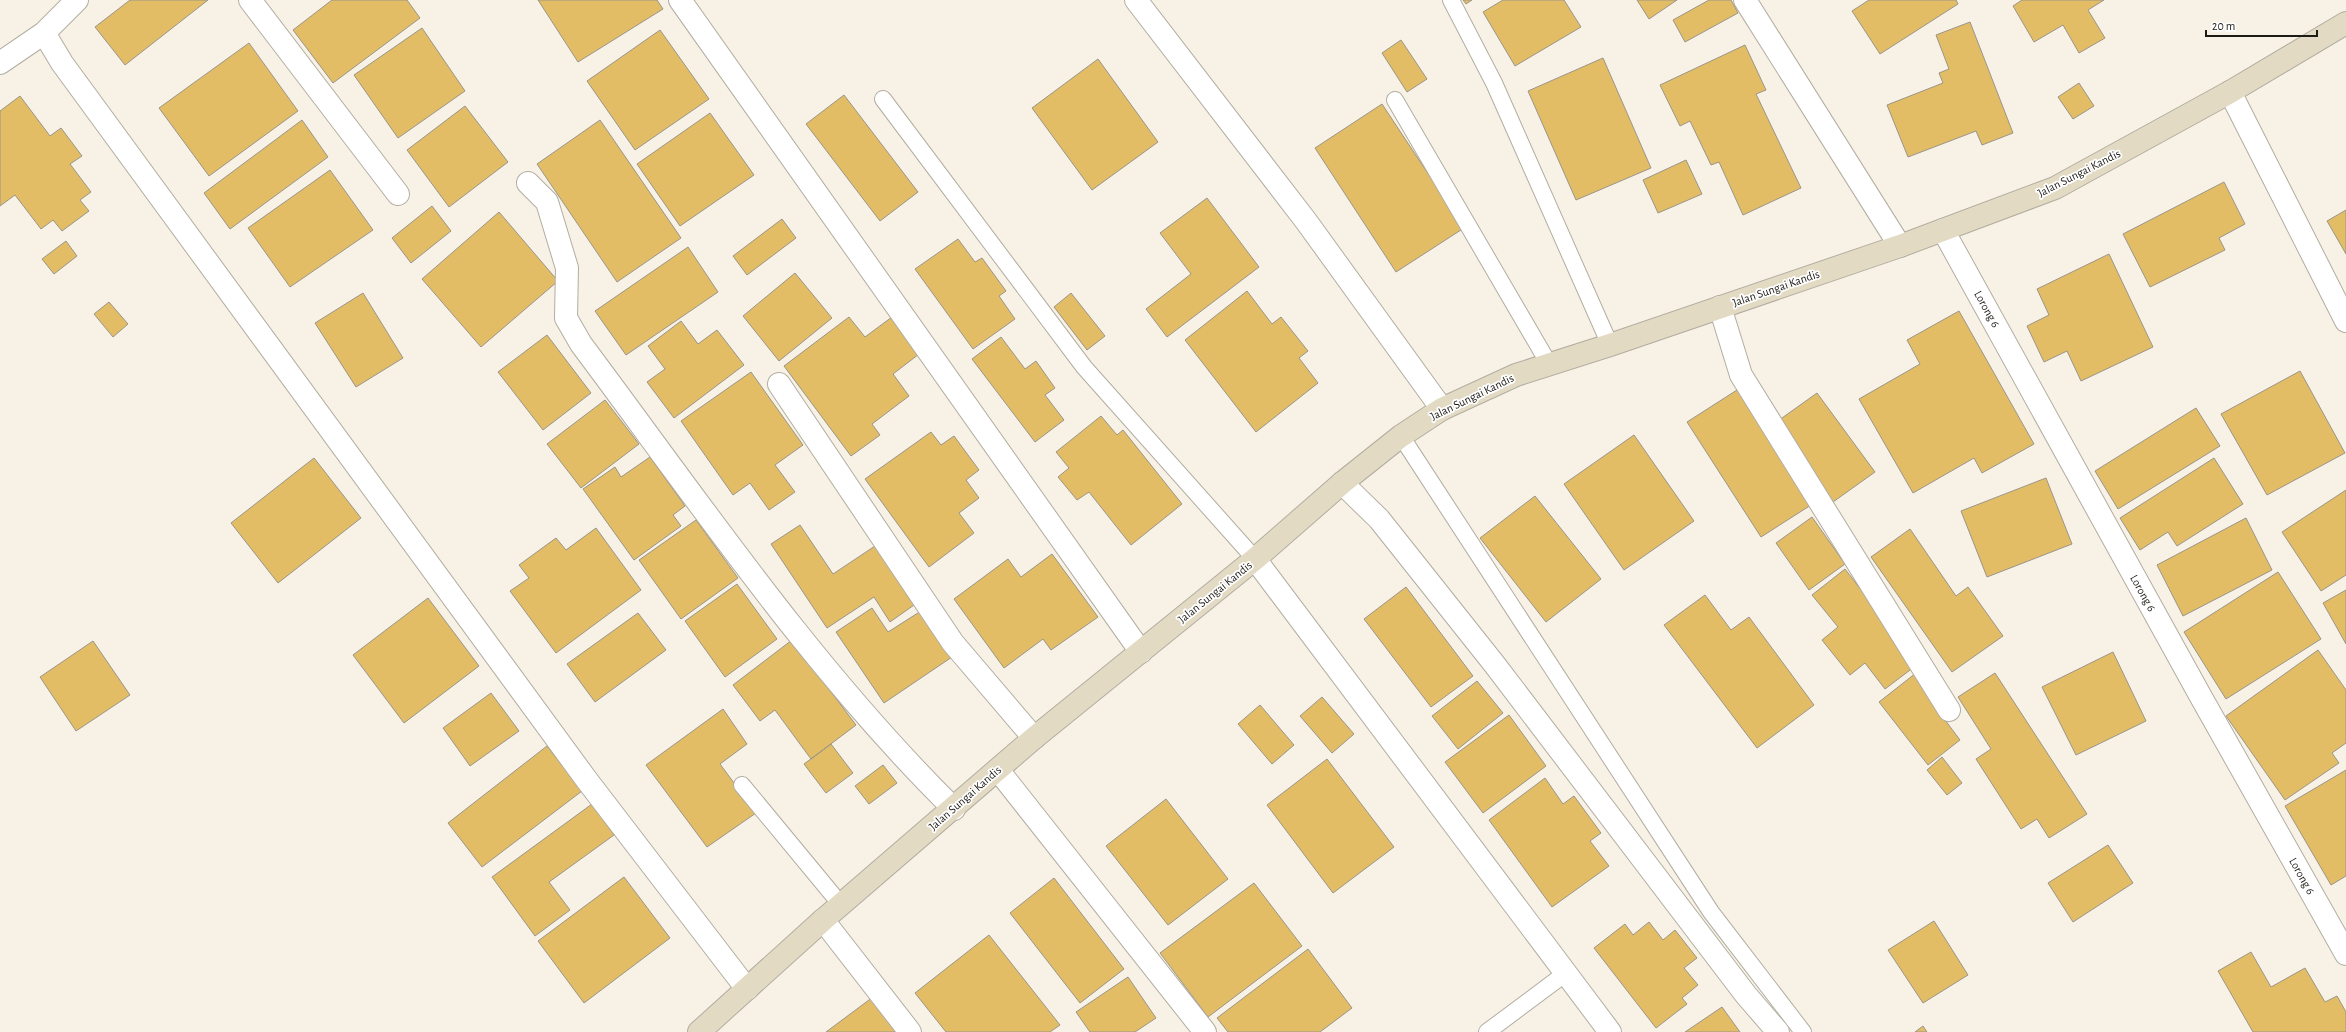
<svg xmlns="http://www.w3.org/2000/svg" width="2346" height="1032" viewBox="0 0 2346 1032" font-family="'Alegreya Sans',sans-serif">
  <style>
    .building { fill: #e3bd65; stroke: #9a9589 }
    .lines { fill: none; stroke-linecap: round; stroke-linejoin: round }
    .lane-casing { stroke: #b2ada1; stroke-width: 18 }
    .street-casing { stroke: #b2ada1; stroke-width: 24 }
    .secondary-casing { stroke: #b2ada1; stroke-width: 24 }
    .lane { stroke: #fff; stroke-width: 16 }
    .street { stroke: #fff; stroke-width: 22 }
    .secondary { stroke: #e3dac4; stroke-width: 22 }
    .labels { text-anchor: middle; stroke-width: 3.5; stroke-linejoin: round; paint-order: stroke }
    .street-label { font-size: 12px; fill: #1d1b16; stroke: #fff }
  </style>
  <rect width="100%" height="100%" fill="#f8f2e6"/>
  <path class="building" d="M130,0H208L125,65L95,27Z
    M332,0H407L420,18L333,83L293,30Z
    M538,0H657L663,9L578,62Z
    M1463,0H1472L1466,4Z
    M1503,0H1564L1581,27L1515,66L1483,12Z
    M1637,0H1677L1649,19Z
    M1709,0H1731L1738,13L1685,42L1673,20Z
    M1869,0H1956L1958,4L1880,54L1852,11Z
    M2022,0H2104L2088,10L2105,38L2079,53L2063,25L2034,42L2013,6Z
    M1970,22L2013,133L1982,145L1976,131L1908,157L1887,105L1943,83L1939,73L1949,69L1936,35Z
    M422,28L465,91L398,138L354,75Z
    M660,30L709,99L635,150L587,81Z
    M1401,40L1427,79L1407,92L1382,53Z
    M249,43L298,111L209,176L159,108Z
    M1745,45L1766,90L1756,94L1801,188L1743,215L1719,162L1711,165L1690,121L1680,126L1660,85Z
    M1603,58L1651,168L1576,200L1528,91Z
    M1098,59L1158,142L1092,190L1032,108Z
    M2079,83L2094,106L2073,119L2058,97Z
    M844,95L918,192L880,221L806,124Z
    M20,96L50,136L61,128L82,156L70,164L91,192L80,200L89,211L62,231L53,220L41,229L15,195L0,206V111Z
    M1382,104L1464,228L1396,272L1315,148Z
    M465,106L508,162L449,207L407,150Z
    M710,113L754,175L680,226L637,164Z
    M302,120L328,157L230,229L204,193Z
    M600,120L681,238L617,282L537,164Z
    M1686,160L1702,194L1658,213L1643,180Z
    M330,170L373,230L290,287L248,228Z
    M2224,182L2245,224L2219,238L2225,250L2150,287L2123,234Z
    M1207,198L1259,267L1167,337L1146,309L1191,274L1160,233Z
    M432,206L451,231L411,263L392,238Z
    M2346,210V254L2327,221Z
    M499,212L558,281L481,347L422,279Z
    M782,219L796,238L747,275L733,256Z
    M958,239L975,262L982,258L1006,291L999,296L1015,319L973,349L915,269Z
    M66,241L77,256L54,274L42,259Z
    M688,247L718,292L626,355L595,311Z
    M2109,254L2153,347L2081,381L2067,351L2044,362L2027,326L2049,315L2037,289Z
    M795,273L832,318L779,361L743,316Z
    M1247,291L1272,324L1281,317L1308,351L1299,358L1318,383L1256,432L1185,340Z
    M363,293L403,358L356,387L315,323Z
    M1071,293L1105,336L1087,350L1054,307Z
    M109,302L128,324L113,337L94,314Z
    M1959,311L2034,444L1982,473L1974,458L1913,493L1859,399L1920,364L1907,340Z
    M896,314L923,351L893,374L909,396L872,424L880,435L851,456L784,366L849,317L865,337Z
    M681,321L698,344L717,330L744,365L674,418L647,382L665,369L648,346Z
    M547,335L591,393L543,430L498,372Z
    M1001,337L1025,369L1036,361L1055,388L1045,395L1064,420L1035,442L972,359Z
    M2300,371L2345,453L2267,495L2221,414Z
    M751,372L803,445L775,465L795,492L769,510L750,483L733,495L681,421Z
    M1737,390L1811,505L1761,537L1687,422Z
    M1817,393L1875,472L1833,502L1775,423Z
    M605,400L639,444L581,488L547,444Z
    M2196,408L2220,446L2118,509L2095,471Z
    M1101,416L1117,435L1123,430L1182,504L1131,545L1089,492L1077,500L1058,477L1069,468L1056,452Z
    M931,432L941,445L954,436L979,470L966,480L979,498L959,513L974,533L929,567L865,479Z
    M1634,435L1694,521L1624,570L1564,484Z
    M650,457L685,506L673,515L681,526L634,560L583,489L615,467L621,477Z
    M314,458L361,518L278,583L231,523Z
    M2214,458L2243,504L2177,546L2168,532L2140,550L2120,518Z
    M2046,478L2072,544L1987,577L1961,511Z
    M2346,490V575L2321,591L2282,532Z
    M1535,496L1601,579L1546,622L1480,538Z
    M1812,517L1845,564L1809,590L1776,543Z
    M2246,518L2272,570L2183,616L2157,565Z
    M696,520L738,578L681,619L639,560Z
    M800,525L833,574L875,546L914,605L890,622L874,597L827,628L771,544Z
    M596,528L641,590L556,653L510,591L529,578L519,565L556,538L566,550Z
    M1910,529L1956,596L1968,587L2003,636L1952,672L1871,557Z
    M1052,554L1098,617L1051,650L1043,639L1004,668L954,599L1008,559L1021,577Z
    M1845,569L1918,664L1885,689L1865,663L1850,675L1822,640L1838,627L1812,595Z
    M2278,572L2321,639L2226,699L2184,632Z
    M737,584L777,639L725,677L685,621Z
    M1406,587L1473,676L1431,707L1364,619Z
    M2346,590V644L2323,603Z
    M1705,595L1731,630L1749,617L1814,705L1757,748L1664,625Z
    M428,598L479,666L404,723L353,655Z
    M872,608L888,632L921,611L952,657L884,703L836,632Z
    M638,613L666,650L595,702L567,664Z
    M792,640L856,725L811,759L775,710L760,721L733,685Z
    M93,641L130,695L76,731L40,677Z
    M2318,650L2346,690V743L2332,753L2339,763L2285,800L2226,716Z
    M2113,652L2146,721L2076,755L2042,687Z
    M1916,673L1936,708L1960,740L1928,765L1879,702Z
    M1995,673L2087,814L2049,838L2037,819L2021,829L1976,759L1991,749L1958,697Z
    M1477,681L1503,713L1458,749L1432,716Z
    M491,693L519,731L470,766L443,728Z
    M1322,697L1354,734L1332,753L1300,716Z
    M1260,705L1294,745L1272,764L1238,724Z
    M723,709L747,744L720,764L756,813L707,847L646,765Z
    M1509,715L1546,766L1483,813L1445,762Z
    M831,744L853,773L826,793L804,764Z
    M547,746L582,791L482,867L448,823Z
    M1942,757L1962,783L1947,795L1927,770Z
    M1327,759L1394,847L1333,893L1267,805Z
    M883,765L897,783L869,804L855,786Z
    M2346,770V876L2331,885L2285,806Z
    M1545,778L1563,804L1574,796L1601,833L1590,841L1609,866L1552,907L1489,820Z
    M1166,799L1228,879L1168,925L1106,846Z
    M592,804L614,835L549,882L570,910L535,936L492,877Z
    M2108,845L2133,883L2073,922L2048,883Z
    M624,877L670,938L584,1003L538,941Z
    M1054,878L1124,969L1080,1003L1010,913Z
    M1254,883L1302,946L1208,1017L1160,953Z
    M1934,921L1968,975L1923,1003L1888,950Z
    M1649,922L1663,940L1675,930L1697,958L1684,968L1698,985L1682,998L1687,1004L1656,1028L1594,948L1625,924L1633,935Z
    M989,935L1060,1025L1050,1032H946L915,993Z
    M1308,949L1352,1008L1320,1032H1228L1217,1018Z
    M2251,952L2271,987L2305,968L2325,1002L2337,996L2346,1012V1032H2253L2218,971Z
    M1128,977L1156,1018L1135,1032H1090L1076,1012Z
    M877,994L905,1032H826Z
    M1722,1007L1740,1032H1685Z
    M1923,1026L1927,1032H1915Z"/>
  <g class="lines">
    <defs>
      <path id="lane" d="M1451,0L1494,83L1610,345
        M883,99L1084,367L1255,559
        M1395,100L1549,364
        M1401,436L1711,912L1803,1032
        M742,785L842,906
        M1487,1032L1566,973"/>
      <path id="street" d="M77,0L44,33L62,63L586,779L747,989
        M250,0L398,194
        M680,0L1141,652
        M1136,0L1306,221L1442,409
        M1745,0L1900,246
        M0,63L44,33
        M2230,92L2346,321
        M528,183L547,202L567,268L566,318L581,344C700,503 812,669 954,809
        M1943,230L2201,697L2346,954
        M1720,307L1741,375L1949,710
        M779,384L953,643L1034,738
        M1342,483L1379,519L1495,665L1746,995L1778,1032
        M1255,559L1610,1032
        M998,770L1205,1032
        M823,920L910,1032"/>
      <path id="secondary" d="M699,1032L823,920L1034,738L1255,559L1342,483L1401,436L1442,409L1516,375L1610,345L1900,246L2055,188L2230,92L2346,23"/>
    </defs>
    <use href="#lane" class="lane-casing"/>
    <use href="#street" class="street-casing"/>
    <use href="#secondary" class="secondary-casing"/>
    <use href="#lane" class="lane"/>
    <use href="#street" class="street"/>
    <use href="#secondary" class="secondary"/>
  </g>
  <g class="labels">
    <g class="street-label">
      <text transform="translate(2079 173) rotate(-27)" y="4">Jalan Sungai Kandis</text>
      <text transform="translate(1776 288) rotate(-19)" y="4">Jalan Sungai Kandis</text>
      <text transform="translate(1987 309) rotate(61)" y="4">Lorong 6</text>
      <text transform="translate(1472 397) rotate(-26)" y="4">Jalan Sungai Kandis</text>
      <text transform="translate(1215 592) rotate(-39)" y="4">Jalan Sungai Kandis</text>
      <text transform="translate(2143 593) rotate(61)" y="4">Lorong 6</text>
      <text transform="translate(965 798) rotate(-41)" y="4">Jalan Sungai Kandis</text>
      <text transform="translate(2302 876) rotate(61)" y="4">Lorong 6</text>
    </g>
  </g>
  <path d="M2206 30v6h111v-6" fill="none" stroke="#1d1b16" stroke-width="2"/>
  <text x="2212" y="30" font-size="12" fill="#1d1b16" stroke="#ffffff" stroke-width="3" paint-order="stroke">20 m</text>
</svg>
